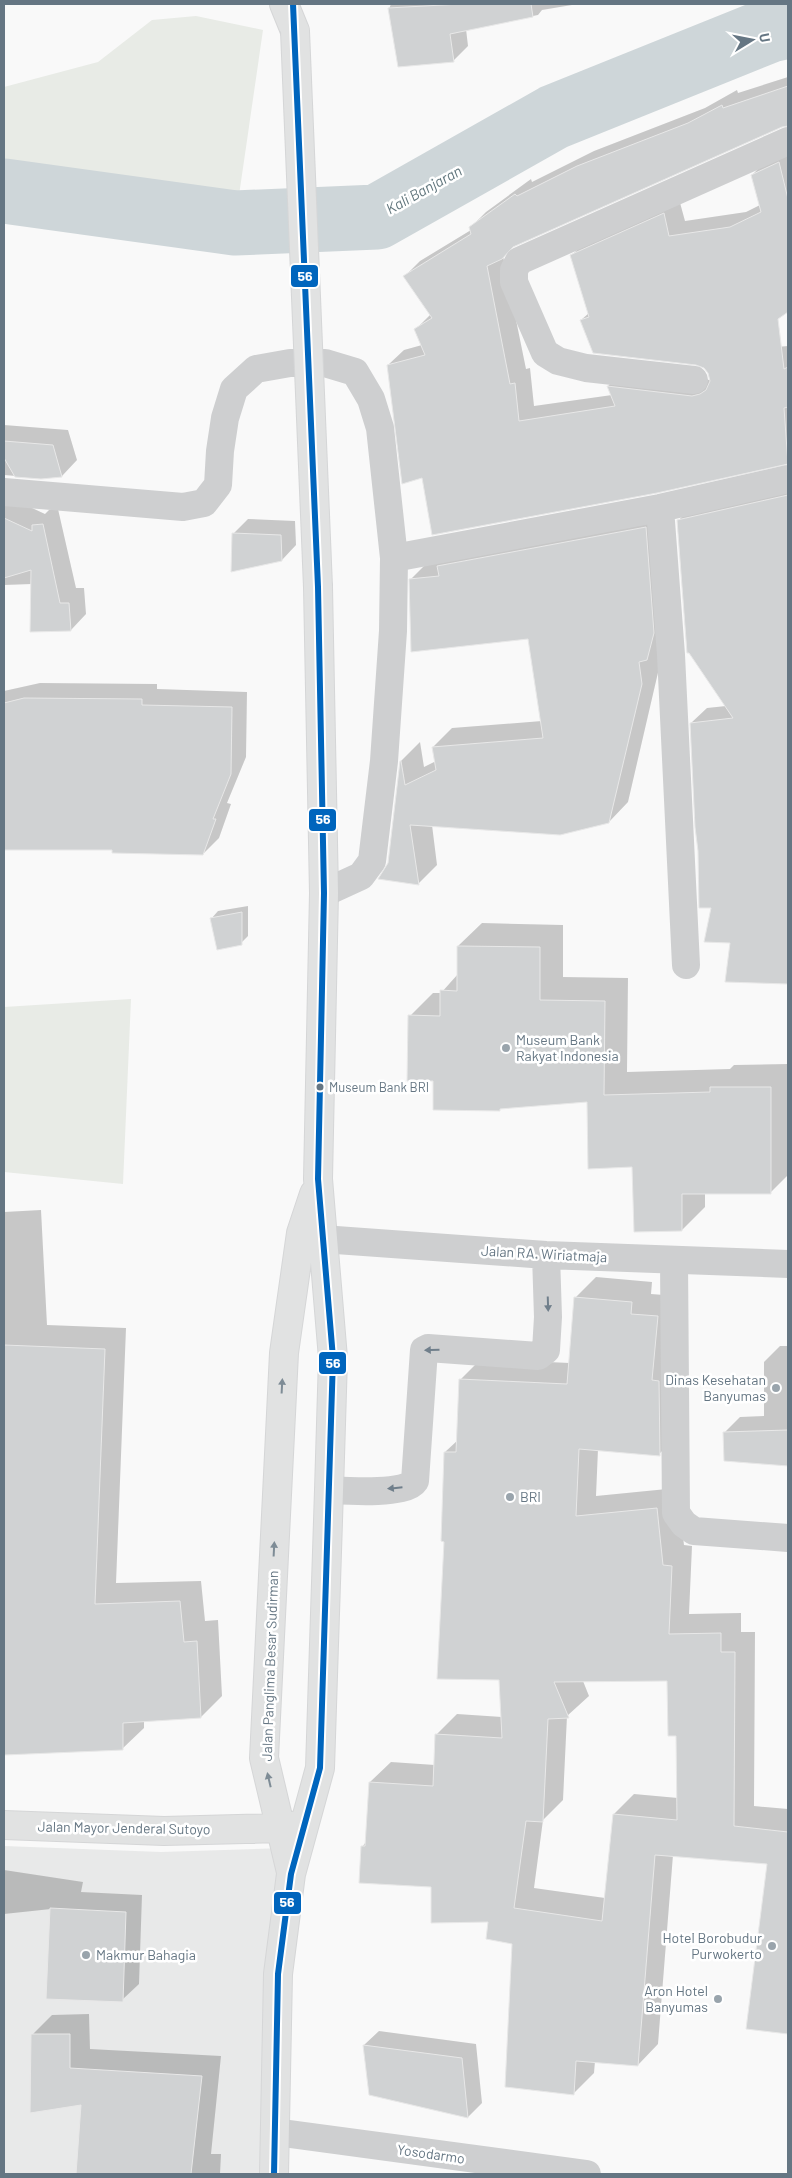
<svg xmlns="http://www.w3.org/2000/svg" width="792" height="2178" viewBox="0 0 792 2178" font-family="Barlow,sans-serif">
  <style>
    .built { fill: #e8e9e9 }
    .green { fill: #e8ebe6 }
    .shadow { fill: #0003; fill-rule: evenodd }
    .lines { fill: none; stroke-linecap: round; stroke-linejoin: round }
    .river { stroke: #ced6d9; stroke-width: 65 }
    .building { fill: #d0d2d3; stroke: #e8e8e8; fill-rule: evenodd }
    .major-casing { stroke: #d5d6d7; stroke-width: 30 }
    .minor { stroke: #cecfd0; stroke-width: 28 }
    .major { stroke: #e1e2e2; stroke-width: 28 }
    .major-bridge-casing { stroke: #d5d6d7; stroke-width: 30; stroke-linecap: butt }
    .major-bridge { stroke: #e1e2e2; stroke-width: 28 }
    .bus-1-casing { stroke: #fff; stroke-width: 10 }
    .bus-1 { stroke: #0065bd; stroke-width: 6 }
    .oneway { fill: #707f8b }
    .oneway2 { fill: #7e8c96 }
    .poi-dot { fill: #99a4ac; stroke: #fff; stroke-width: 2 }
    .bus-dot { fill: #657683; stroke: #fff; stroke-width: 2 }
    .labels { text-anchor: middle; stroke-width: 5; stroke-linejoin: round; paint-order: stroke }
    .bus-label { font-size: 13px; fill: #657683; stroke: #fff; text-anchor: start }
    .poi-label { font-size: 14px; fill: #657683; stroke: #fff; text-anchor: start }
    .street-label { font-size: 14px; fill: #657683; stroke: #fff }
    .water-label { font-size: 15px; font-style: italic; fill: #60757c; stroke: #fff }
    .line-badge { stroke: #fff; stroke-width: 2 }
    .badge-label { font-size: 14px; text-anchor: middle; font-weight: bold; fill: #fff }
  </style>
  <rect width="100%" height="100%" fill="#f9f9f9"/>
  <path class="built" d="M4,1846L161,1852L283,1848L272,2174H4Z"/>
  <path class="green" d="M196,16L263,30L235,223L4,191V87L98,62L152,20Z
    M131,999L123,1184L4,1172V1007Z"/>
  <path class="shadow" d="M391,4H578L542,10L538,15L466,29L468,46L453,61L389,9Z
    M788,77V125L781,126L515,244L503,256L526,369L530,368L534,406L612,395L608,386L623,371L710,380V374L704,367L581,320L589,313L571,256L587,240L679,199L685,221L746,212L760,205L752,175L767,160L788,150V310L732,351L788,346V463L423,477L388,365L404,350L422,345L415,330L431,314L404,277L420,261L471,230L470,228L486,212L531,179L532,182L594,151L705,108L737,90L738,93Z
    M4,425L68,430L77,460L62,476L41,478L4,475Z
    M788,484V983L726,981L731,942L713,906L700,851L691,723L707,708L726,706L678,521L693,505Z
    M4,495L45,514L49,510L58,509L76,588H84L86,614L71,630L32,584L4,585Z
    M664,508L660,664L628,802L609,822L432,825L437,865L418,884L389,863L401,761L420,742L424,767L436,761L433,747L452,728L542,721L529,638L411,579L430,560Z
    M248,519L295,521L296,545L282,560L233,534Z
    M40,683L157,684V689L247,692L246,757L227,803L231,804L219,838L203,854L113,849H4V691Z
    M248,906V936L241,943L211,919L218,911Z
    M482,923L563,925V977L628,978L627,1072L730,1069L734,1065L788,1064V1175L770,1193L705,1192V1207L682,1230L634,1166L588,1100L434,1080L410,1016L433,993H441L458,974V946Z
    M41,1210L47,1325L126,1328L116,1583L201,1581L205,1621L218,1620L222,1696L201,1717L144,1721V1728L122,1749L4,1753V1212Z
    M596,1277L652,1282L651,1294L677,1296L680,1434L659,1454L598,1449L596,1496L677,1488L684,1545L692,1546L689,1614L741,1613V1632H755L754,1806L788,1809V2033L748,2028L768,1863L673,1855L658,2044L638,2065L595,2061L594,2073L573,2094L513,1943L490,1921L362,1847L366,1842L370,1782L391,1762L435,1765L436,1735L457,1714L502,1717L500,1678L446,1540L445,1452L458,1440L460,1380L481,1359L570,1363L575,1298ZM668,1679L678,1734V1798L634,1794L614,1814L605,1898L534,1888L543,1820L563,1800L567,1716L589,1696L583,1681Z
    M780,1346H788V1465L725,1460L724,1433L740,1417L764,1416V1362Z
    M4,1870L83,1882L81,1892L142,1895L139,1984L122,2000L51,1909L4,1914Z
    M89,2014L90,2049L221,2056L211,2154H221L220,2174H78L82,2104L32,2035L52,2015Z
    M379,2031L476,2044L482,2103L468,2117L370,2094L364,2045Z"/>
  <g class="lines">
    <path class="river" d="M4,191L235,223L377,217L554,117L770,30L788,26"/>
  </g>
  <path class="building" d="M461,4H531L533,17L450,34L454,62L398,67L388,8Z
    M788,86V126L782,127L513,247L502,259L487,266L510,384L515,383L519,421L615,406L607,386L692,396L700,394L706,390L710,381L708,373L704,368L696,365L593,353L580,320L589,317L570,255L664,213L669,236L730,227L761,212L751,175L779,162L788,199V312L778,319L784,369L788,367V407L784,408L788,464L657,493L432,535L422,478L402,484L387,365L425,355L414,329L432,318L403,276L471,234L469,227L515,194L517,196L577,166L688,123L722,105L723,108Z
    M4,441L53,445L62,477L41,479L15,477L4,458Z
    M788,495V984L725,982L730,943L704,942L711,908H699L698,851L695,827L690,723L733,718L689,653H687L677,520Z
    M4,518L32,531V525L43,524L60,603H69L71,631L30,632L31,570L4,578Z
    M646,527L654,633L647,660L639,662L642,684L609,823L560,835L410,825L419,885L378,879L388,863L400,761H401L405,785L436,770L432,747L543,738L528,639L411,652L409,579L439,576L437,566Z
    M232,533L281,535L282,561L231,572Z
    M24,698L142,699V705L232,707L231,774L213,819H216L203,855L112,853V850H4V703Z
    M242,912V945L217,950L210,918Z
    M457,946L540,947V1000L605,1001L604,1095L710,1092V1087H771V1194H682V1231L634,1232L632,1167L588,1169L587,1102L500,1109V1111L433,1110V1081H407L408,1015L440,1016V990L457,991Z
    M574,1297L632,1302L631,1314L658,1316L652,1380L659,1381L660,1456L579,1449L576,1516L657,1508L663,1565L672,1566L669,1634L721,1633V1652H735L734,1826L788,1832V2034L746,2029L767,1864L655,1855L638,2066L576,2061L574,2095L505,2087L512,1944L486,1939L488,1922L431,1923V1887L359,1883L361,1846H365L369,1782L433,1786L435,1734L502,1738L499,1680L437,1679L444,1542L441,1541L444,1452H456L459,1379L567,1384ZM667,1681L668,1736H676L677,1820L613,1814L602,1921L514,1908L526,1821L543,1822L548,1719L569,1718L554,1682Z
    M4,1345L105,1349L95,1604L180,1601L184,1642L197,1641L201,1718L123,1723V1750L4,1755Z
    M788,1430V1466L724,1461L723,1432Z
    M50,1908L126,1912L123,2002L46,1999Z
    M31,2034H70V2068L202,2076L191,2174H76L81,2105L30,2113Z
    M363,2045L462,2058L468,2118L369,2095Z"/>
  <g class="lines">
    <defs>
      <path id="major" d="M284,4L295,31
        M4,1825L164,1831L280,1828L298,1825
        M291,1872L264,1758L284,1353L301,1233L314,1194
        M274,2174L278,1974L291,1874L320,1768L329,1490L333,1358L318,1179L324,893L318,587"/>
    </defs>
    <use href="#major" class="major-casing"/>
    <path class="minor" d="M694,380L586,368L558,361L545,353L514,282V270L519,261L788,141
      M4,492L183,507L204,503L218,485L220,451L225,418L234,389L256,369L290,363H325L355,372L371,399L380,428L394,558L393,631L384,761L372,861L361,876L324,893
      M660,508L671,655L686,965
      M394,558L660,508L788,479
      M301,1233L322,1239L546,1255L788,1264
      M674,1261L676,1513L684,1524L694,1531L788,1538
      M329,1490C347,1491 406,1495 415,1481L424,1350L428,1348L538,1356L546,1350L548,1317L546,1255
      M275,2132L587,2174"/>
    <use href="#major" class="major"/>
    <defs>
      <path id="major-bridge" d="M295,31L318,587"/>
    </defs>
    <use href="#major-bridge" class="major-bridge-casing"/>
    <use href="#major-bridge" class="major-bridge"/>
    <defs>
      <path id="bus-1" d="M274,2174L278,1974L291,1874L320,1768L333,1358L318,1179L324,893L318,587L293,4"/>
    </defs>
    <use href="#bus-1" class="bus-1-casing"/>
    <use href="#bus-1" class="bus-1"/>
  </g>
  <defs><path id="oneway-solid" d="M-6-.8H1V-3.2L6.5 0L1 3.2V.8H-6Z" transform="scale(1.25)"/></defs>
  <g class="oneway">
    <use href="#oneway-solid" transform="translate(548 1304) rotate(88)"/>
    <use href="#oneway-solid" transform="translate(432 1350) rotate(178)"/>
    <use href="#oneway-solid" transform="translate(395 1488) rotate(174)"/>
  </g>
  <g class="oneway2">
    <use href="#oneway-solid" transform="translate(282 1386) rotate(-87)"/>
    <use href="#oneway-solid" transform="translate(274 1549) rotate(-87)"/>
    <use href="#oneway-solid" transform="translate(269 1780) rotate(-103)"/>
  </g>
  <g class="poi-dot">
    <circle cx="506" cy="1048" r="5"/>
    <circle cx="776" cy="1388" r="5"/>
    <circle cx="510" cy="1497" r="5"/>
    <circle cx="772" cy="1946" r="5"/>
    <circle cx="86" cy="1955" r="5"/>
    <circle cx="718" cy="1999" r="5"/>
  </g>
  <circle class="bus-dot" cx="320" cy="1087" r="4.5"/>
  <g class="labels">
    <g class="bus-label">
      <text x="329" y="1092">Museum Bank BRI</text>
    </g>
    <g class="poi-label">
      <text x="516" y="1045">Museum Bank<tspan x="516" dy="16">Rakyat Indonesia</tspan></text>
      <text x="766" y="1385" text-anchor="end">Dinas Kesehatan<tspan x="766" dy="16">Banyumas</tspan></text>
      <text x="520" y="1502">BRI</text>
      <text x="762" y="1943" text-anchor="end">Hotel Borobudur<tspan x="762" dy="16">Purwokerto</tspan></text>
      <text x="96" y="1960">Makmur Bahagia</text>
      <text x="708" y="1996" text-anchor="end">Aron Hotel<tspan x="708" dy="16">Banyumas</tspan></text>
    </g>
    <g class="street-label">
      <text transform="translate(544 1254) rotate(3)" y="5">Jalan RA. Wiriatmaja</text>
      <text transform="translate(270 1666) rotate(-88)" y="5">Jalan Panglima Besar Sudirman</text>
      <text transform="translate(124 1828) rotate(1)" y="5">Jalan Mayor Jenderal Sutoyo</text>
      <text transform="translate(431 2154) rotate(8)" y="5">Yosodarmo</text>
    </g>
    <g class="water-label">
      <text transform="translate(424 190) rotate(-29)" y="5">Kali Banjaran</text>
    </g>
  </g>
  <g class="line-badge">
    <rect x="290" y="264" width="29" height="24" rx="5" fill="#0065bd"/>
    <rect x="308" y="808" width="29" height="24" rx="5" fill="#0065bd"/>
    <rect x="318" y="1351" width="29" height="24" rx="5" fill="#0065bd"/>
    <rect x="273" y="1891" width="29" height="24" rx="5" fill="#0065bd"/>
  </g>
  <g class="badge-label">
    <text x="305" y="281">56</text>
    <text x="323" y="824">56</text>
    <text x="333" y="1368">56</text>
    <text x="287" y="1907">56</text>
  </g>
  <rect width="792" height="2178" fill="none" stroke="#657683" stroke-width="10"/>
  <g transform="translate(752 40) rotate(80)" stroke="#ffffff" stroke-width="4" paint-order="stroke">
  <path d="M0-4L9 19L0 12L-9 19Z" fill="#657683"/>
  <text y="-8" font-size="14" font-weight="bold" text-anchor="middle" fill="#657683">U</text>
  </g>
</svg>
